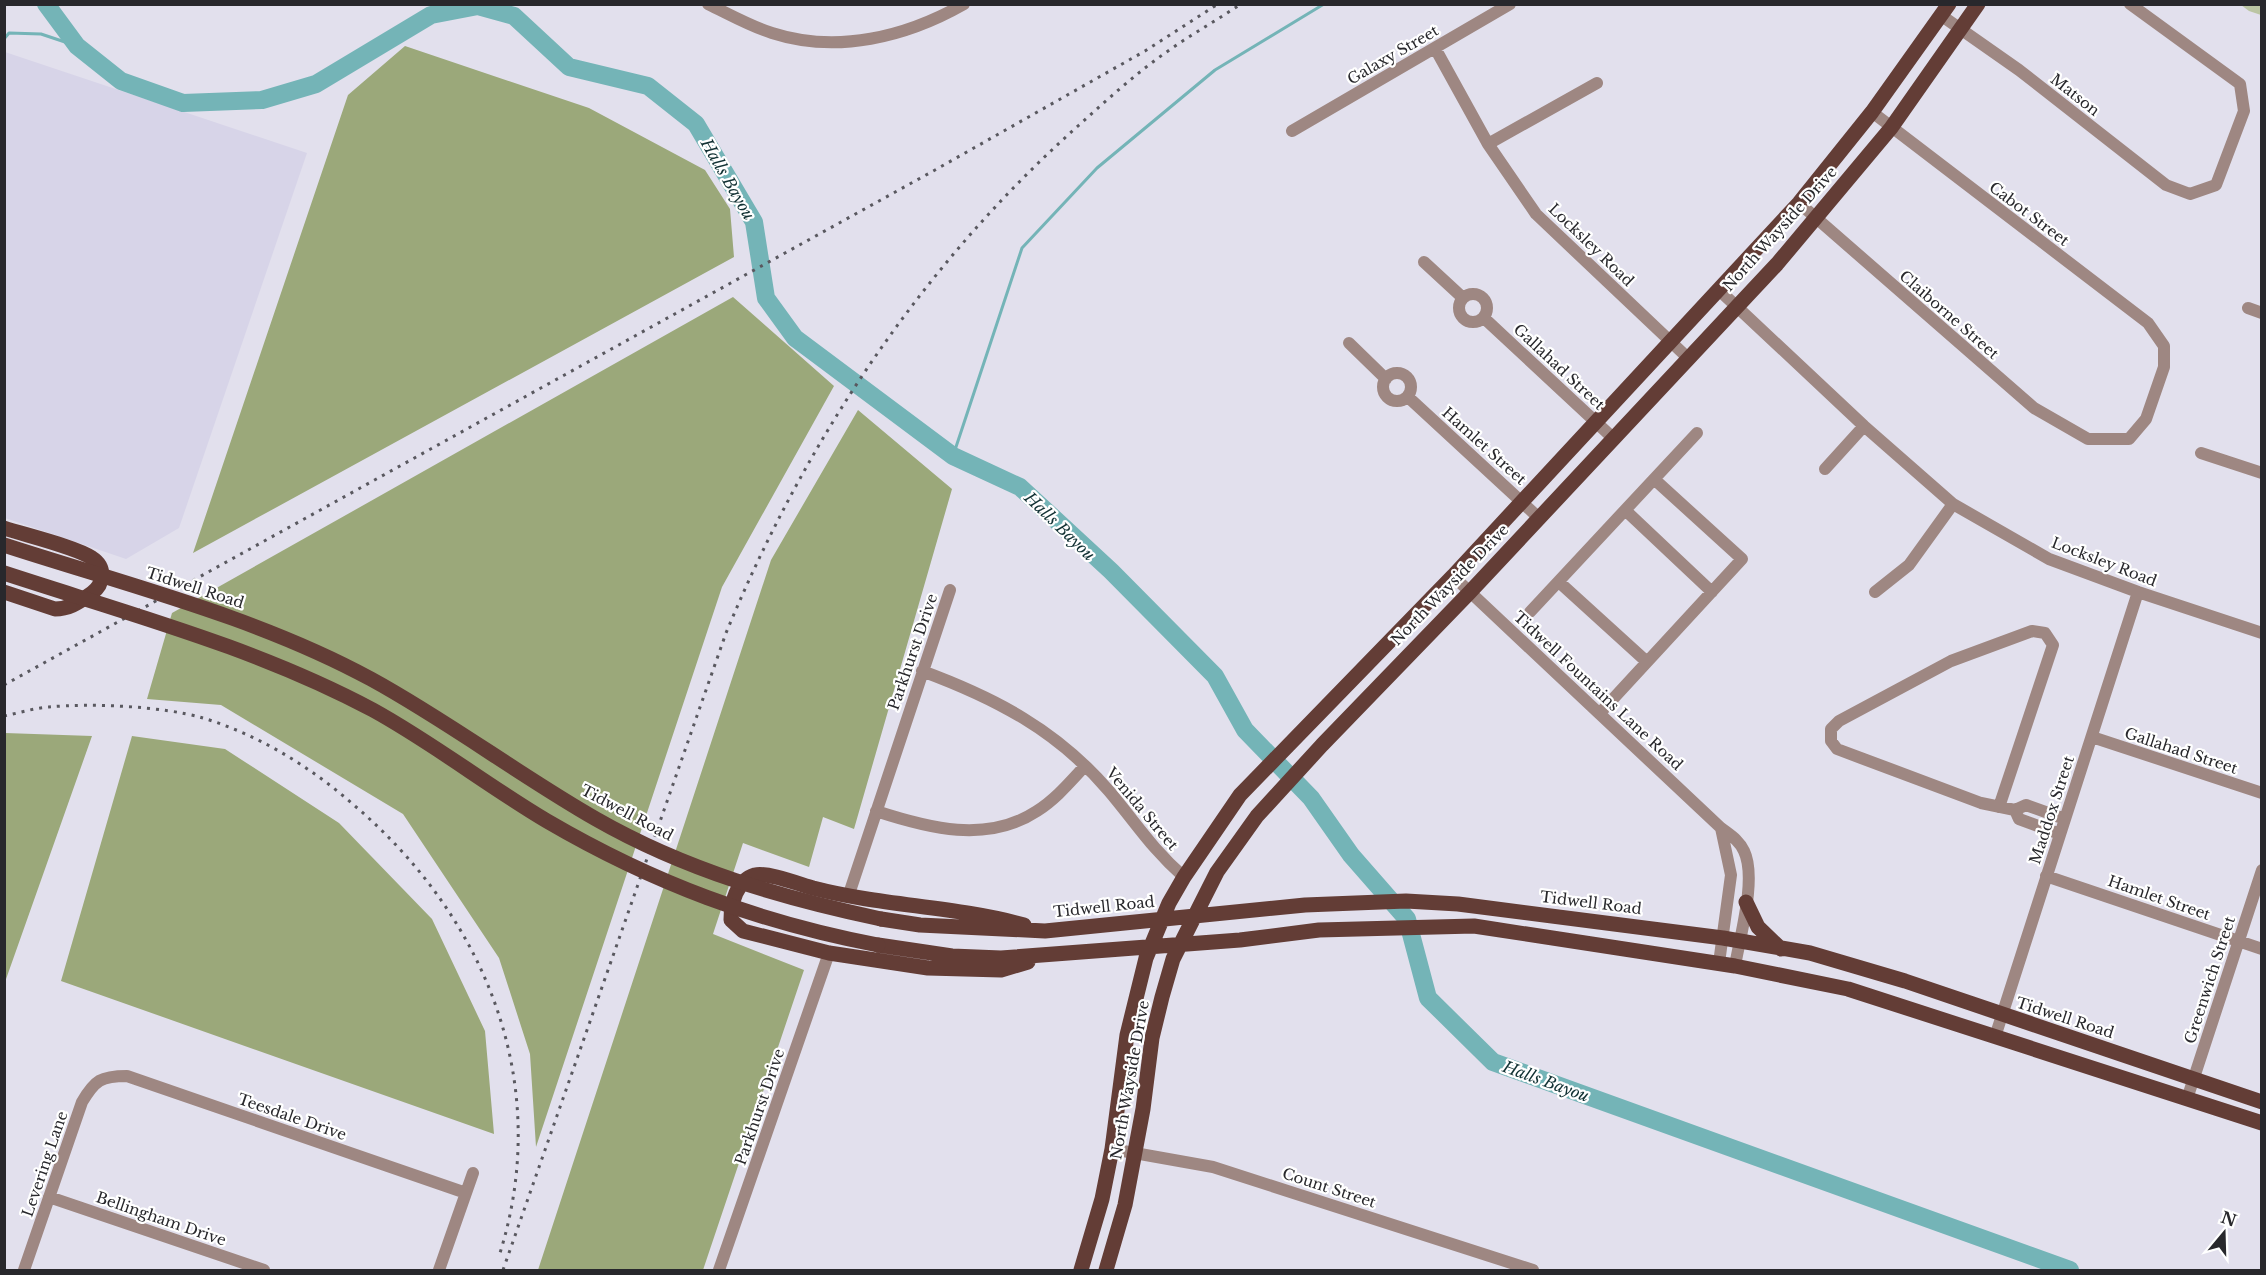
<svg xmlns="http://www.w3.org/2000/svg" width="2266" height="1275" viewBox="0 0 2266 1275" font-family="'Libre Baskerville',serif">
  <style>
    .built { fill: #d7d4e8 }
    .green { fill: #bbc5a3 }
    .forest { fill: #9ba87a }
    .lines { fill: none; stroke-linecap: round; stroke-linejoin: round }
    .stream { stroke: #74b4b7; stroke-width: 3 }
    .river { stroke: #74b4b7; stroke-width: 18 }
    .minor { stroke: #9e8782; stroke-width: 12 }
    .major { stroke: #633d36; stroke-width: 15 }
    .rail { stroke: #59585f; stroke-width: 3; stroke-dasharray: 3 6; stroke-linecap: butt }
    .major-bridge { stroke: #633d36; stroke-width: 15 }
    .labels { text-anchor: middle; stroke-width: 4.5; stroke-linejoin: round; paint-order: stroke }
    .street-label { font-size: 15px; fill: #28282c; stroke: #fff }
    .water-label { font-size: 16px; font-style: italic; fill: #123234; stroke: #fff }
  </style>
  <rect width="100%" height="100%" fill="#e2e0ed"/>
  <path class="built" d="M5,52L307,153L179,528L126,559L5,518Z"/>
  <path class="green" d="M2241,5H2261V15L2249,11Z"/>
  <path class="forest" d="M405,46L589,108L705,170L730,209L734,257L193,553L348,95Z
    M733,297L834,386L722,587L536,1147L530,1054L499,958L403,814L221,705L147,699L172,613Z
    M858,410L952,489L854,829L823,817L809,867L743,843L713,934L804,970L703,1270H538L771,560Z
    M5,733L92,736L5,982L4,733Z
    M132,736L225,749L339,823L432,919L485,1031L494,1134L61,981Z"/>
  <g class="lines">
    <path class="stream" d="M4,39L9,33L41,34L77,46
      M953,456L1022,248L1097,168L1215,70L1324,4"/>
    <path class="river" d="M46,4L77,46L121,81L183,103L262,100L316,84L431,15L478,6L514,16L569,67L648,86L696,124L754,222L766,298L795,338L953,456L1020,487L1111,571L1215,676L1245,730L1311,798L1351,855L1407,919L1428,998L1493,1062L2070,1270"/>
    <path class="minor" d="M708,4C729,14 750,26 772,33C837,54 906,37 964,4
      M1942,16L2019,70L2166,185L2190,194L2216,185L2244,111L2240,84L2130,4
      M1435,48L1488,144L1536,214L1688,358
      M1292,131L1510,4
      M1488,144L1597,83
      M1799,203L2034,408L2088,439H2129L2146,419L2164,367V346L2148,323L1872,112
      M1424,262L1463,298
      M1719,290L1864,426L1953,504L2049,559L2138,592L2262,633
      M1459 308a14 14 0 1 1 28 0a14 14 0 1 1-28 0Z
      M2248,308L2262,313
      M1484,318L1613,438
      M1349,343L1386,379
      M1383 387a14 14 0 1 1 28 0a14 14 0 1 1-28 0Z
      M1408,397L1539,518
      M2201,453L2262,473
      M1825,469L1864,426
      M1625,510L1712,592
      M1453,576L1721,828C1730,835 1739,840 1744,851C1757,878 1740,936 1735,966
      M1559,582L1647,662
      M1875,592L1909,565L1953,504
      M1530,612L1697,433
      M922,671C995,698 1057,730 1109,791C1136,823 1152,849 1184,877
      M1600,713L1742,559L1654,479
      M2092,737L2262,793
      M1999,807L2053,645L2045,633L2032,631L1951,661L1839,721L1831,729V741L1837,749L1981,803L2015,810L2026,805L2065,819
      M2015,810L2019,819L2060,834
      M876,811C928,828 987,844 1037,811C1056,799 1070,782 1085,766
      M2046,876L2262,949
      M849,894L950,590
      M1719,963L1731,875L1721,828
      M1995,1037L2138,592
      M2187,1099L2262,870
      M1112,1149L1213,1167L1533,1270
      M49,1197L264,1270
      M24,1270L82,1102C95,1080 101,1076 127,1076L466,1193
      M439,1270L473,1173
      M719,1270L829,953"/>
    <path class="major" d="M4,528C25,535 76,547 92,558C106,567 104,584 92,593C80,601 71,609 55,609L4,592
      M1746,902L1758,927L1781,949
      M881,919L920,925L1045,931L1305,905L1406,901L1458,904L1723,938L1810,953L1905,981L2262,1102
      M1024,925C955,906 882,906 813,888C799,884 768,872 755,875C736,881 731,903 731,920L743,931L829,953L928,968L1001,970L1028,962
      M878,945L952,956L1001,958L1240,940L1319,930L1474,926L1735,966L1848,989L2262,1123
      M1081,1270L1102,1199L1112,1149L1127,1035L1146,958L1169,903L1184,877L1240,795L1453,576L1799,203L1872,112L1949,4
      M1106,1270L1125,1205L1143,1109L1152,1038L1162,997L1173,959L1217,872L1257,816L1322,745L1470,592L1777,264L1891,128L1978,4"/>
    <path class="rail" d="M4,685L935,170L1145,51L1218,4
      M4,716C19,713 34,708 49,707C91,703 162,706 203,718C259,735 311,767 355,806C486,918 553,1083 500,1253
      M503,1270L726,633C806,440 921,266 1078,126C1107,100 1136,73 1168,51C1192,34 1217,20 1241,4"/>
    <path class="major-bridge" d="M4,545C127,585 257,617 371,679C448,721 519,775 596,819C685,870 782,898 881,919
      M4,573C129,614 257,648 373,710C433,743 488,786 547,821C653,883 758,922 878,945"/>
  </g>
  <g class="labels">
    <g class="street-label">
      <text transform="translate(1393 55) rotate(-30)" y="5">Galaxy Street</text>
      <text transform="translate(2075 95) rotate(38)" y="5">Matson</text>
      <text transform="translate(2029 214) rotate(37)" y="5">Cabot Street</text>
      <text transform="translate(1780 229) rotate(-48)" y="5">North Wayside Drive</text>
      <text transform="translate(1591 245) rotate(44)" y="5">Locksley Road</text>
      <text transform="translate(1949 315) rotate(41)" y="5">Claiborne Street</text>
      <text transform="translate(1559 367) rotate(43)" y="5">Gallahad Street</text>
      <text transform="translate(1484 446) rotate(42)" y="5">Hamlet Street</text>
      <text transform="translate(2104 562) rotate(21)" y="5">Locksley Road</text>
      <text transform="translate(1450 585) rotate(-46)" y="5">North Wayside Drive</text>
      <text transform="translate(195 588) rotate(18)" y="5">Tidwell Road</text>
      <text transform="translate(913 652) rotate(-71)" y="5">Parkhurst Drive</text>
      <text transform="translate(1598 691) rotate(43)" y="5">Tidwell Fountains Lane Road</text>
      <text transform="translate(2181 751) rotate(18)" y="5">Gallahad Street</text>
      <text transform="translate(1142 809) rotate(50)" y="5">Venida Street</text>
      <text transform="translate(2052 810) rotate(-72)" y="5">Maddox Street</text>
      <text transform="translate(627 813) rotate(28)" y="5">Tidwell Road</text>
      <text transform="translate(2159 898) rotate(19)" y="5">Hamlet Street</text>
      <text transform="translate(1591 903) rotate(7)" y="5">Tidwell Road</text>
      <text transform="translate(1104 907) rotate(-6)" y="5">Tidwell Road</text>
      <text transform="translate(2210 980) rotate(-72)" y="5">Greenwich Street</text>
      <text transform="translate(2065 1018) rotate(18)" y="5">Tidwell Road</text>
      <text transform="translate(1130 1080) rotate(-80)" y="5">North Wayside Drive</text>
      <text transform="translate(760 1107) rotate(-71)" y="5">Parkhurst Drive</text>
      <text transform="translate(292 1117) rotate(19)" y="5">Teesdale Drive</text>
      <text transform="translate(45 1164) rotate(-71)" y="5">Levering Lane</text>
      <text transform="translate(1329 1188) rotate(18)" y="5">Count Street</text>
      <text transform="translate(161 1219) rotate(19)" y="5">Bellingham Drive</text>
    </g>
    <g class="water-label">
      <text transform="translate(728 179) rotate(60)" y="6">Halls Bayou</text>
      <text transform="translate(1060 526) rotate(44)" y="6">Halls Bayou</text>
      <text transform="translate(1546 1081) rotate(20)" y="6">Halls Bayou</text>
    </g>
  </g>
  <rect width="2266" height="1275" fill="none" stroke="#28282c" stroke-width="12"/>
  <g transform="translate(2224 1233) rotate(19)" stroke="#ffffff" stroke-width="4.5" paint-order="stroke">
  <path d="M0-4.5L10 22L0 15L-10 22Z" fill="#28282c"/>
  <text y="-9" font-size="16" font-weight="bold" text-anchor="middle" fill="#28282c">N</text>
  </g>
</svg>
